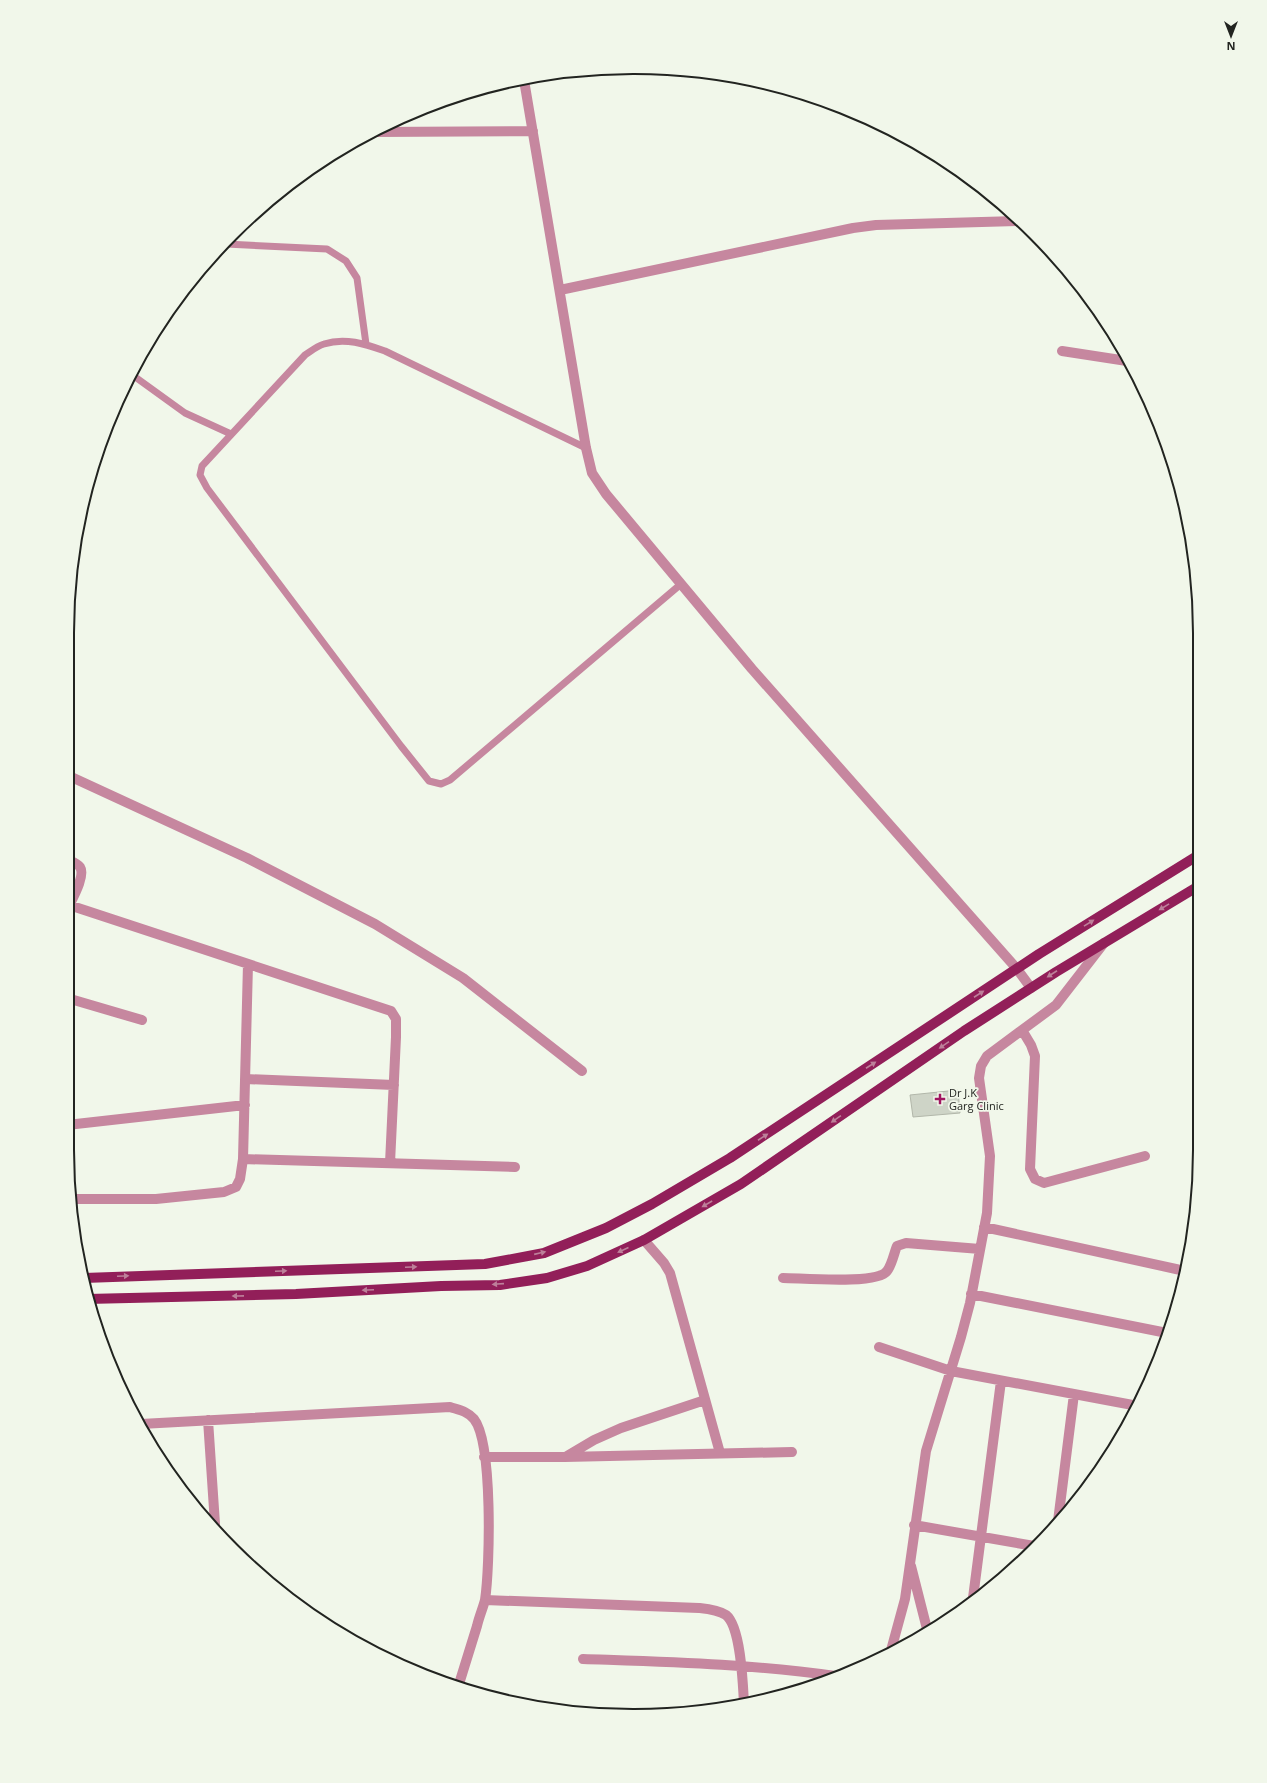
<svg xmlns="http://www.w3.org/2000/svg" width="1267" height="1783" viewBox="0 0 1267 1783" font-family="'Open Sans',sans-serif">
  <style>
    .building { fill: #ced4c7; stroke: #b2b7aa }
    .lines { fill: none; stroke-linecap: round; stroke-linejoin: round }
    .service { stroke: #c6879f; stroke-width: 7 }
    .minor { stroke: #c6879f; stroke-width: 10 }
    .primary { stroke: #921f59; stroke-width: 10 }
    .oneway { fill: #bd809a }
    .poi-dot { fill: #a01560; stroke: #f1f7ea; stroke-width: 1.5 }
    .labels { text-anchor: middle; stroke-width: 3.5; stroke-linejoin: round; paint-order: stroke }
    .poi-label { font-size: 11px; fill: #222420; stroke: #f1f7ea; text-anchor: start }
    .rim { fill: none; stroke: #222420; stroke-width: 2 }
  </style>
  <rect width="100%" height="100%" fill="#f1f7ea"/>
  <path class="building" d="M958,1090L960,1113L913,1117L910,1095Z"/>
  <g class="lines">
    <path class="service" d="M226,244L327,249L346,261L357,278L366,344
      M131,374L185,413L231,434
      M586,448L385,351C365,344 345,337 324,344C317,346 311,351 305,355L202,466L200,475L207,488L401,746L429,781L441,784L450,780L681,584"/>
    <path class="minor" d="M524,80L586,448L592,473L606,494L752,669L1017,969L1031,988
      M375,132L533,131
      M560,290L853,228L876,225L1017,221
      M1062,351L1127,361
      M67,775L247,858L375,924L463,978L582,1071
      M69,905L391,1011L396,1019V1037L390,1163
      M67,910C71,901 86,876 80,867C78,864 71,861 67,859
      M67,998L142,1020
      M1022,1030L1031,1045L1035,1056L1030,1169L1035,1179L1044,1183L1145,1156
      M245,1079L394,1085
      M67,1125L245,1105
      M243,1159L515,1167
      M74,1199H156L224,1192L236,1187L240,1179L243,1159L248,964
      M984,1227L1185,1271
      M644,1240L664,1263L670,1273L720,1453
      M783,1278C801,1278 877,1285 887,1271C892,1265 894,1253 897,1246L906,1243L980,1249
      M971,1294L1167,1333
      M879,1347L951,1371L1138,1406
      M208,1420L215,1524
      M141,1424L450,1407C459,1410 467,1411 474,1419C493,1443 490,1567 485,1600C483,1608 479,1617 477,1626C471,1645 465,1665 459,1684
      M567,1456L594,1440L621,1428L705,1400
      M484,1457H565L792,1452
      M1058,1521L1074,1394
      M914,1525L1034,1546
      M911,1566L927,1629
      M973,1598L1001,1381
      M485,1600L699,1608C708,1609 718,1610 726,1615C741,1627 743,1685 744,1704
      M890,1654L905,1599L926,1451L961,1337L970,1303L987,1213L990,1156L979,1078L981,1066L987,1056L1056,1005L1104,943
      M583,1659C666,1662 752,1664 835,1676"/>
    <path class="primary" d="M84,1278L485,1264L544,1253L606,1228L652,1204L730,1158L1039,954L1197,856
      M87,1299L296,1294L441,1286L500,1285L547,1278L587,1266L644,1240L741,1184L964,1031L1056,972L1197,887"/>
  </g>
  <defs><path id="oneway-solid" d="M-6-.8H1V-3.2L6.5 0L1 3.2V.8H-6Z"/></defs>
  <g class="oneway">
    <use href="#oneway-solid" transform="translate(1164 907) rotate(149)"/>
    <use href="#oneway-solid" transform="translate(1089 923) rotate(-32)"/>
    <use href="#oneway-solid" transform="translate(1052 974) rotate(147)"/>
    <use href="#oneway-solid" transform="translate(979 994) rotate(-33)"/>
    <use href="#oneway-solid" transform="translate(944 1045) rotate(146)"/>
    <use href="#oneway-solid" transform="translate(871 1065) rotate(-33)"/>
    <use href="#oneway-solid" transform="translate(836 1119) rotate(145)"/>
    <use href="#oneway-solid" transform="translate(763 1137) rotate(-33)"/>
    <use href="#oneway-solid" transform="translate(707 1204) rotate(150)"/>
    <use href="#oneway-solid" transform="translate(623 1250) rotate(156)"/>
    <use href="#oneway-solid" transform="translate(540 1253) rotate(-13)"/>
    <use href="#oneway-solid" transform="translate(411 1267) rotate(-2)"/>
    <use href="#oneway-solid" transform="translate(281 1271) rotate(-2)"/>
    <use href="#oneway-solid" transform="translate(123 1276) rotate(-2)"/>
    <use href="#oneway-solid" transform="translate(498 1284) rotate(176)"/>
    <use href="#oneway-solid" transform="translate(368 1290) rotate(177)"/>
    <use href="#oneway-solid" transform="translate(238 1296) rotate(179)"/>
  </g>
  <path class="poi-dot" d="M938 1093h4v4h4v4h-4v4h-4v-4h-4v-4h4z"/>
  <g class="labels">
    <g class="poi-label">
      <text x="949" y="1097">Dr J.K<tspan x="949" dy="13">Garg Clinic</tspan></text>
    </g>
  </g>
  <path d="M0 0H1267V1783H0ZM633 74H634A559 559 0 0 1 1193 633V1150A559 559 0 0 1 634 1709H633A559 559 0 0 1 74 1150V633A559 559 0 0 1 633 74Z" fill="#f1f7ea" fill-rule="evenodd"/>
  <path class="rim" d="M633 74H634A559 559 0 0 1 1193 633V1150A559 559 0 0 1 634 1709H633A559 559 0 0 1 74 1150V633A559 559 0 0 1 633 74Z"/>
  <g transform="translate(1231 36) rotate(180)" stroke="#f1f7ea" stroke-width="3" paint-order="stroke">
  <path d="M0-3L7 15L0 10L-7 15Z" fill="#222420"/>
  <text y="-6" font-size="11" font-weight="bold" text-anchor="middle" fill="#222420">N</text>
  </g>
</svg>
